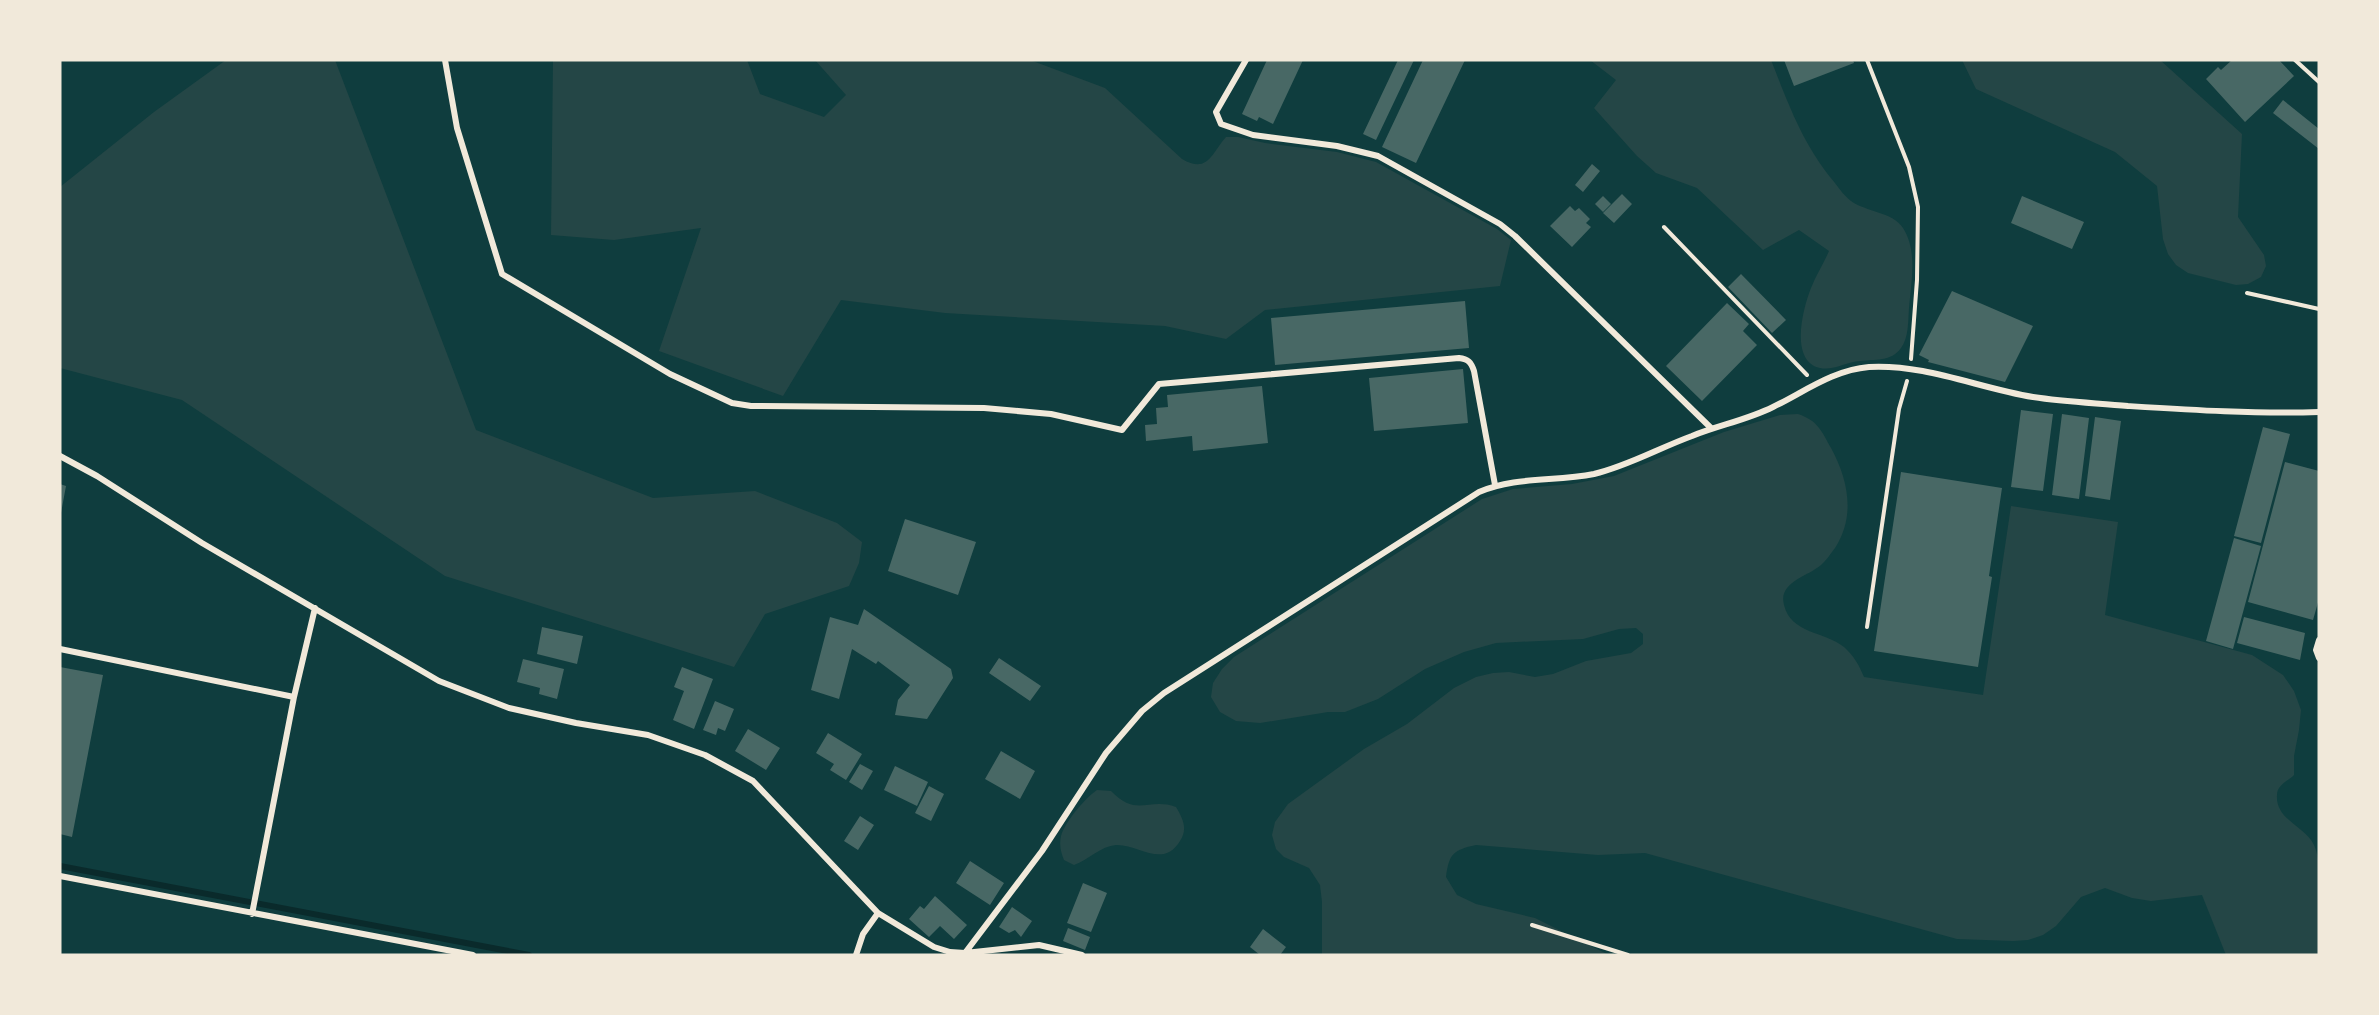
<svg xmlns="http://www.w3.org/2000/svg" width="2379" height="1015" viewBox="0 0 2379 1015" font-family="Rubik,sans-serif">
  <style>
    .green { fill: #244646 }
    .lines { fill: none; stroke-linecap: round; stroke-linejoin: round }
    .stream { stroke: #0a2a2b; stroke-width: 6 }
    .building { fill: #486865 }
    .path { stroke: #f1e9da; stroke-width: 4 }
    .minor { stroke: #f1e9da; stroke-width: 6 }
  </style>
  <rect width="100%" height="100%" fill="#0f3d3e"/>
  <path class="green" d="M226,60H335L476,430L653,498L755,491L837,523L862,542L859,563L849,586L765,614L734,667L445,576L182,400L60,368V187L154,112Z
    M553,60H747L760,94L824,117L846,95L815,60H1030L1105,88L1182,159C1208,174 1211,154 1226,137H1238L1265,143L1337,152L1376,162L1497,229L1511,240L1500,286L1265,310L1226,339L1165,326L945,313L841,300L783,396L659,351L701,228L614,240L551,235Z
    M1590,60H1771C1788,103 1801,140 1830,177C1837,185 1843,195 1851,201C1866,212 1893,212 1903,228C1918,251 1911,283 1909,308C1908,321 1909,337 1901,348C1891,362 1875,359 1860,361C1846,362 1833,371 1820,368C1789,361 1803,308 1811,288C1816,275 1824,263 1829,251L1799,230L1763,250L1697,188L1656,173L1637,156L1594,108L1616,80Z
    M1962,60H2160L2242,134L2238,217L2264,255L2266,266L2261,277L2248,284L2236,285L2188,273L2176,265L2168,254L2163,239L2157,186L2115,152L1976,89Z
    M1798,414C1818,421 1821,430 1831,448C1848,479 1856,516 1835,548C1831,553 1826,561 1821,565C1807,577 1778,582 1784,605C1791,634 1824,631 1844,647C1854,656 1859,665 1864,677L1983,695L2011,506L2118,522L2105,615L2252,655L2283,675L2294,691L2301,710L2299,730L2294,756V775C2288,781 2277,785 2277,795C2275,820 2305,826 2314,845C2325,868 2319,927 2319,955H2226L2202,895L2151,901L2132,898L2105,888L2081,897L2056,926L2043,935L2028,940L2013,941L1957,939L1645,853L1598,855L1476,845C1453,850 1449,854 1446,877L1457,895L1476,904L1535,918L1609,955H1322V902L1320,885L1309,868L1284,857L1276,849L1272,835L1275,822L1288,804L1364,749L1407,724L1454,688L1476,677L1493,673L1509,672L1535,677L1553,674L1586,661L1631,653L1643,644V634L1636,628L1619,629L1583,639L1496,643L1464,652L1425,669L1378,699L1345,712H1328L1260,723L1236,721L1220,712L1211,697L1213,683L1222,669L1234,657L1482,499L1513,489L1572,484L1614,476L1724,432L1780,415Z
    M1097,790L1111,791C1137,818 1148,797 1176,807C1183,819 1188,829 1180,841C1163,869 1139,844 1116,845C1101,846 1088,860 1074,865L1064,860C1061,853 1059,845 1061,836C1065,822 1085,798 1097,790Z"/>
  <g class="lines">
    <path class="stream" d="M60,866L529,955"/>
  </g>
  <path class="building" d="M1267,60H1303L1273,124L1259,117L1257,121L1242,114Z
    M1398,60H1414L1376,140L1363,134Z
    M1423,60H1465L1416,163L1382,147Z
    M1784,60H1853L1854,63L1794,86Z
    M2232,60H2279L2294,76L2245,122L2206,79L2218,67L2221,70Z
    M2283,100L2319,129V149L2273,113Z
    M1592,164L1600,171L1583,192L1575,185Z
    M1622,194L1632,204L1614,223L1603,213Z
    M1603,196L1611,204L1603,212L1595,204Z
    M2022,196L2084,222L2072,249L2011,223Z
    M1570,206L1575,211L1579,208L1590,219L1586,223L1591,227L1572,247L1550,226Z
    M1741,274L1786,320L1772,333L1728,287Z
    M1952,291L2033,326L2005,382L1928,362L1929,360L1919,355Z
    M1465,301L1469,348L1275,365L1271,318Z
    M1727,303L1749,324L1743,331L1757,345L1702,401L1666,366Z
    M1463,369L1468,423L1374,431L1369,378Z
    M1262,386L1268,443L1193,451L1192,436L1146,441L1145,425L1157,424L1156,408L1168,407L1167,395Z
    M2021,410L2053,414L2043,491L2011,487Z
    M2062,414L2089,418L2079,499L2052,495Z
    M2095,417L2121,421L2110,500L2085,496Z
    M2263,427L2290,434L2261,543L2234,536Z
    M2285,462L2319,471V599L2313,620L2248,602Z
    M1901,472L2002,488L1989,576L1992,577L1978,667L1874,651Z
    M60,484L66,486L61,513H60Z
    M905,519L976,542L958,595L888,571Z
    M2234,538L2261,546L2233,649L2206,641Z
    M864,609L951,669L953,678L927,719L895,715L898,700L910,685L878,661L876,664L852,649L839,699L811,690L830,617L858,625Z
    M2244,617L2305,633L2300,660L2237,643Z
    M542,627L583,636L577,664L537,654Z
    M999,658L1041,686L1030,701L989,673Z
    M523,659L564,669L557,699L539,694L540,688L517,682Z
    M60,667L103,675L72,837L60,834Z
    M682,667L713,679L694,729L673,720L684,691L674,687Z
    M715,701L734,709L725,731L718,728L716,735L703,730Z
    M748,729L780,748L766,770L735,751Z
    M828,733L862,754L846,780L830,770L834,764L816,753Z
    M1001,751L1035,771L1020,799L985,779Z
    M860,764L873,771L862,790L849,782Z
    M895,766L928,782L917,806L884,790Z
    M929,786L944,794L931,821L915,813Z
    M860,816L874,825L858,850L844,841Z
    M970,861L1004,883L990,905L956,883Z
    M1083,883L1107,893L1091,932L1067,923Z
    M935,896L967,925L954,939L940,926L929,937L909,919L920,906L924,909Z
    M1012,907L1032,921L1021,937L1015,930L1009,933L999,927Z
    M1068,928L1090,937L1085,950L1063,941Z
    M1263,929L1286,947L1280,955H1260L1250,947Z"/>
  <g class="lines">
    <path class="path" d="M1867,60L1909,167L1918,207L1917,280L1911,359
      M2295,60L2319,82
      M1664,227L1807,375
      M2247,293L2319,309
      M1867,627L1899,409L1907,381
      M1532,925L1628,955"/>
    <path class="minor" d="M445,60L457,128L502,274L670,374L732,403L751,406L984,408L1051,414L1122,430L1159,384L1459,358C1468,359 1471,362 1474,371L1495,485
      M1246,60L1216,112L1221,124L1253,135L1337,146L1378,156L1500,224L1515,236L1711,428
      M60,456L97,476L202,543L439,681L509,708L576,723L648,735L705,755L753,781L878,913L934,947L950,952L965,953L1039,945L1082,955
      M2319,640L2316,650L2319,658
      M60,649L294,697
      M60,876L473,955
      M252,914L294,697L315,608
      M965,953L1042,851L1106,753L1142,711L1164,693L1479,492C1516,476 1555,482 1594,474C1628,466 1659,448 1692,436C1719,425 1747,420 1773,407C1804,392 1833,370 1869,367C1926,364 1978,388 2033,397C2065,402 2097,403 2128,406C2192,410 2255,414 2319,412
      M856,955L863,934L878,913"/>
  </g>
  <rect width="2379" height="1015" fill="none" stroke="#f1e9da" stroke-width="123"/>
</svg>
